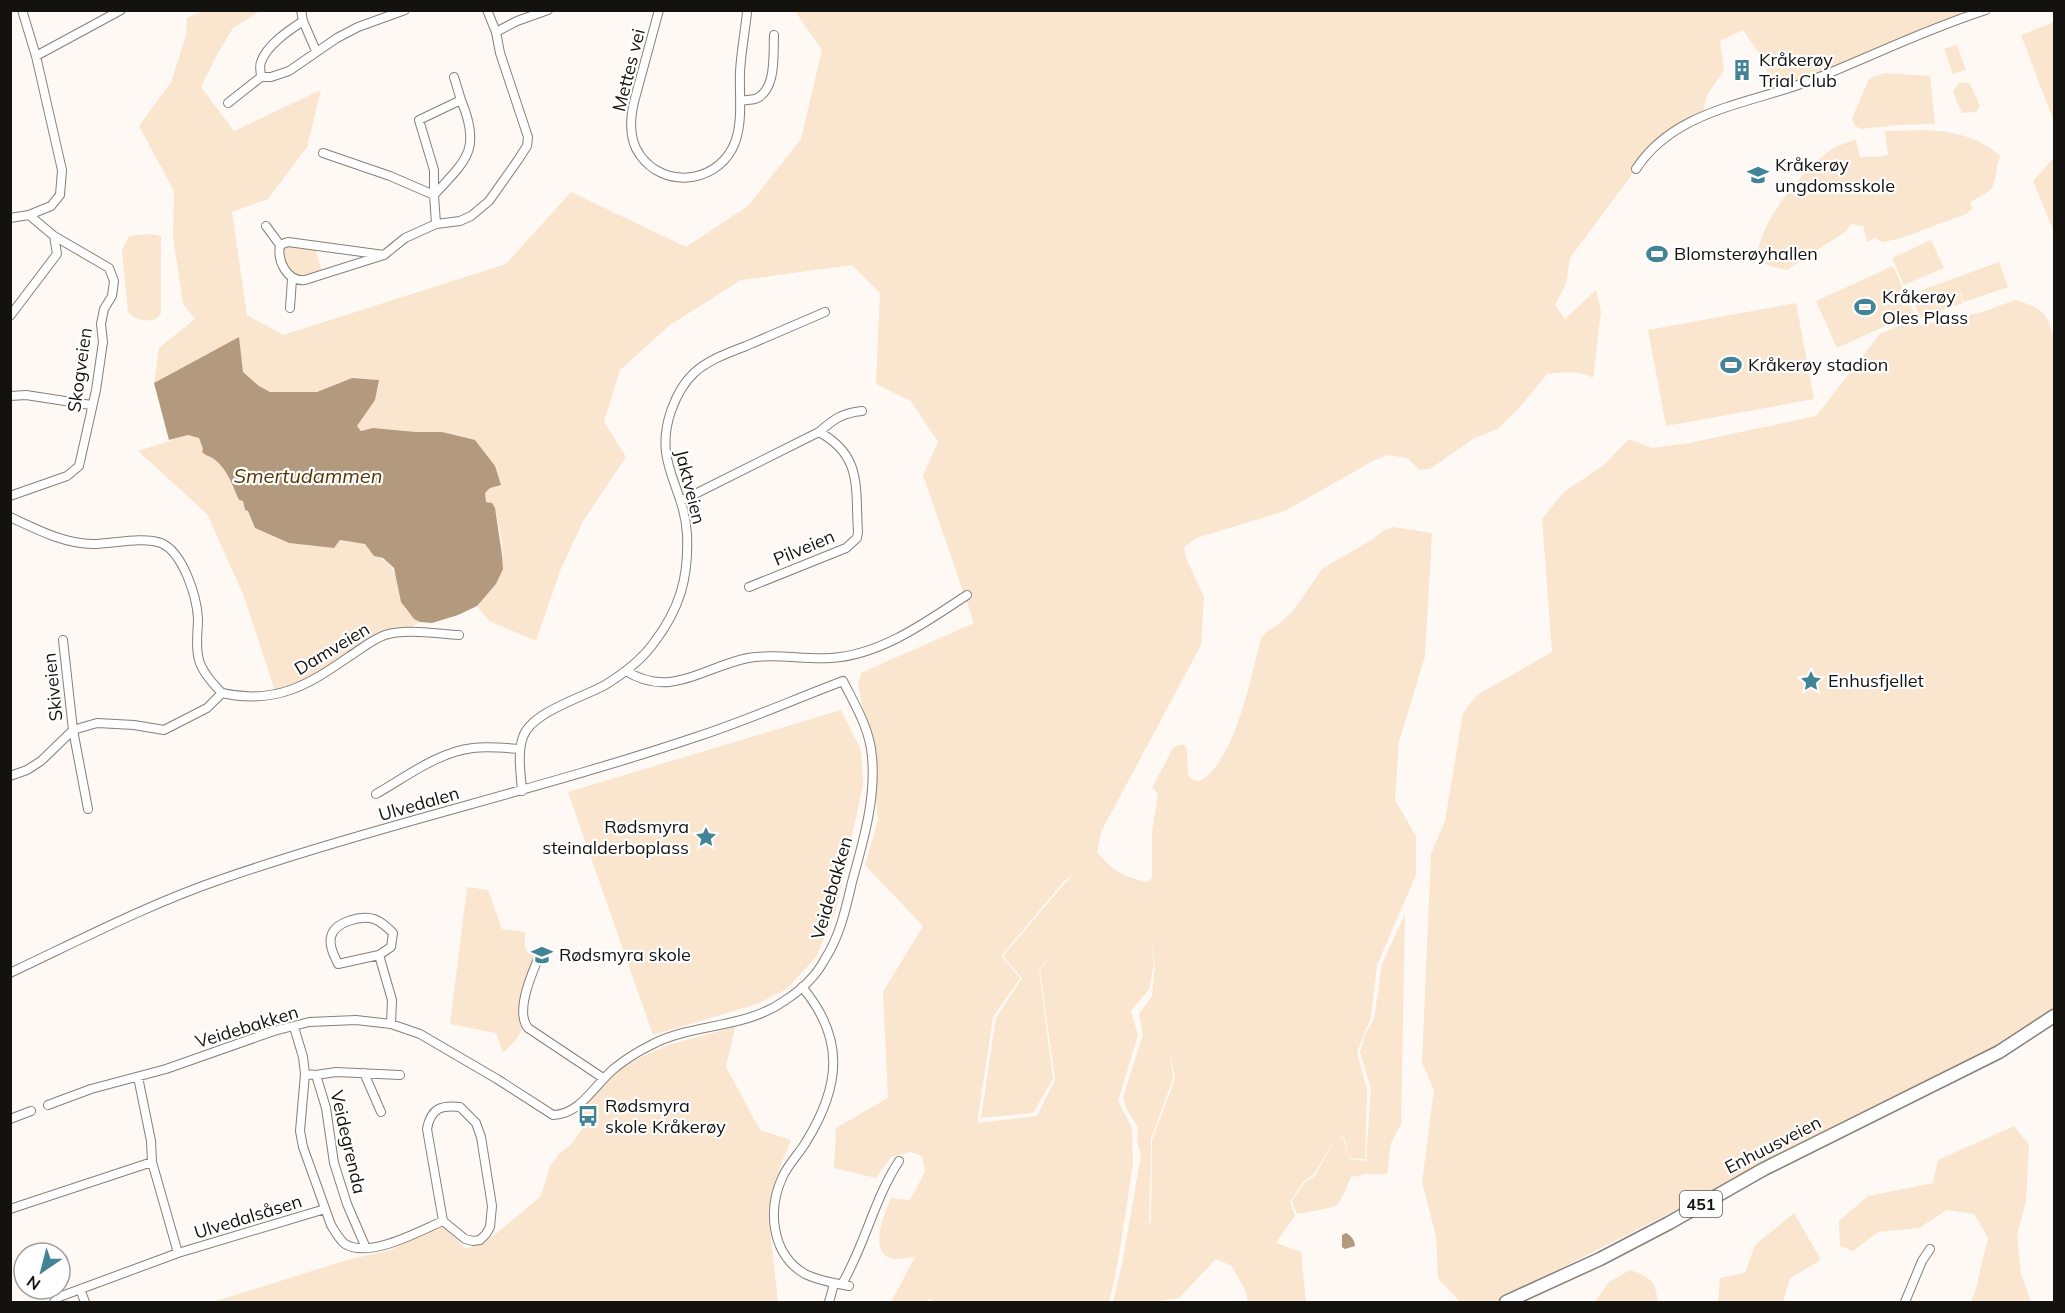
<svg xmlns="http://www.w3.org/2000/svg" width="2065" height="1313" viewBox="0 0 2065 1313" font-family="Mulish,sans-serif">
  <style>
    .green { fill: #fae5ce; fill-rule: evenodd }
    .water { fill: #b3997d }
    .lines { fill: none; stroke-linecap: round; stroke-linejoin: round }
    .street-casing { stroke: #85807a; stroke-width: 10 }
    .primary-casing { stroke: #85807a; stroke-width: 15 }
    .street { stroke: #fff; stroke-width: 8 }
    .primary { stroke: #fff; stroke-width: 12 }
    .labels { text-anchor: middle; stroke-width: 4.5; stroke-linejoin: round; paint-order: stroke }
    .shield { fill: #fff; stroke: #5a5957; stroke-width: 1.5 }
    .shield-label { font-size: 16px; font-weight: bold; fill: #14120f }
    .poi-label { font-size: 18px; fill: #14120f; stroke: #fff; text-anchor: start }
    .street-label { font-size: 18px; fill: #14120f; stroke: #fff }
    .water-label { font-size: 20px; font-style: italic; fill: #583500; stroke: #fff }
  </style>
  <rect width="100%" height="100%" fill="#fef9f4"/>
  <path class="green" d="M203,11H260L233,28L219,51L201,87L234,131L321,90L307,147L268,199L232,212L247,315L283,335L506,264L571,192L686,247L748,206L801,139L822,50L795,11H1986L1776,92L1761,56L1743,30L1720,41L1724,70L1707,95L1702,117L1669,136L1636,169L1570,258L1566,284L1555,305L1565,319L1596,290L1601,312L1593,378C1578,370 1562,372 1547,374L1519,408L1499,428L1473,439L1430,469L1420,470L1407,458L1388,455L1373,461L1285,511L1196,538L1184,547L1187,560L1204,597L1201,645L1101,832L1097,852C1114,872 1122,876 1147,882L1152,878V833L1158,793L1152,788L1173,748L1179,745H1184L1187,749L1188,775L1193,780L1200,781C1236,760 1250,678 1261,639L1266,632L1279,624L1293,611L1322,569L1330,564L1370,541L1383,531L1393,527L1432,533L1425,656L1399,742L1395,800L1416,836V875L1377,965L1371,1017L1357,1052L1367,1090L1365,1159L1349,1158L1344,1137L1336,1138H1343L1349,1159L1366,1161L1371,1089L1360,1052L1366,1033L1374,1019L1382,964L1405,914L1401,1124L1391,1143L1387,1174H1367L1351,1177C1348,1184 1342,1198 1339,1203C1334,1209 1306,1212 1297,1214L1292,1201L1303,1184L1315,1176L1336,1138L1314,1174L1302,1183L1290,1202L1295,1216L1276,1243L1301,1252L1306,1302H1248L1246,1292L1232,1266L1216,1259L1179,1298L1147,1302H1113L1122,1264L1141,1156L1137,1140L1138,1127L1128,1112L1123,1098L1143,1034L1139,1014L1152,996L1155,963L1150,933L1154,963L1149,989L1131,1011L1138,1035L1118,1101L1132,1128L1133,1164L1117,1267L1109,1302H934L930,1299L924,1302H891L915,1257C909,1257 903,1259 896,1259C866,1258 884,1213 891,1198L910,1200L925,1172L922,1156L910,1152L891,1157L876,1178L834,1168L836,1128L888,1098L883,992L923,926L865,865L878,820L872,756L858,685L861,673L974,623L923,475L938,442L911,401L876,384L880,293L852,265L741,280L670,325L620,370L604,422L626,457L583,521L560,571L536,641L489,621L477,606C483,598 491,591 496,584C510,562 499,531 495,508L486,502L485,493L490,488L500,485L442,432H416L373,428L361,431L357,426L375,400L379,380L352,378L317,392H270L259,386L243,372L238,338L154,383L159,348L195,319L183,304L173,237L174,191L139,126L171,82L186,36L187,18ZM1075,874L1065,883L1003,956L1022,978L996,1018L981,1118L1033,1113L1053,1079L1039,970L1056,946L1040,970L1055,1080L1037,1116L977,1123L993,1017L1020,978L1001,956L1064,881ZM1170,1051L1175,1079L1152,1140L1151,1219L1149,1228L1151,1139L1173,1079Z
    M2054,22V122L2021,35Z
    M1957,45L1966,70L1953,74L1944,49Z
    M1884,73L1930,76L1935,124L1898,125L1861,129L1855,126L1852,118L1869,79Z
    M1962,82L1970,84L1980,106L1976,112L1962,113L1953,92L1958,84Z
    M1928,130C1955,132 1979,137 2000,156C1995,167 1998,181 1990,190C1986,195 1976,197 1970,203L1972,209L1966,214L1901,238L1883,242L1875,238L1867,242L1863,226L1851,224L1845,232L1787,270L1770,266L1758,259C1755,226 1804,168 1831,150C1839,145 1847,142 1856,140L1860,157H1880L1888,154L1885,131Z
    M2054,158V232L2033,181Z
    M150,234L161,236V313C155,325 135,321 128,312L122,250L129,236Z
    M1931,240L1944,268L1904,285L1892,258Z
    M280,245H314L323,275L305,280L286,273Z
    M1999,262L2008,287L1964,302L1955,278Z
    M1893,266L1914,313L1837,348L1816,301Z
    M1955,278L1963,303L1920,318L1911,294Z
    M2015,300C2040,307 2048,312 2054,338V1009L2034,1029L1494,1302H1460L1438,1278L1436,1236L1422,1182L1434,1090L1422,1063L1431,854L1445,821L1463,713L1477,695L1552,652L1542,519L1564,492L1604,465L1629,439L1652,448L1689,443L1816,416L1880,334L1903,324L1922,325L1983,312Z
    M1796,303L1814,399L1666,426L1648,330Z
    M188,435L199,438L203,449L202,452C206,456 210,456 214,459C227,470 232,485 239,500L243,501L245,510L248,511L255,528L289,543L334,548L340,540L365,544L374,556C410,565 387,604 420,622L402,632L387,634L318,678L276,694L243,594L207,514L138,451Z
    M841,710L861,750L863,785L836,910L816,957L787,989L757,1004L653,1035L568,792Z
    M467,887L488,890L502,929L525,932V948L535,953L520,1009L526,1022L517,1039L503,1053L496,1033L450,1024Z
    M735,1027L726,1067L760,1130L791,1140L781,1164L768,1212L778,1302H213L347,1260L391,1250L441,1224L466,1249L491,1238L541,1196L550,1166L560,1153L571,1145L583,1127L578,1110L618,1068L668,1045Z
    M2014,1126L2029,1145L2026,1201L2017,1236L2021,1274L2031,1302H1971L1976,1289L1988,1238L1974,1214L1947,1210L1919,1228L1878,1232L1853,1251L1840,1246L1839,1221L1868,1196L1933,1183L1938,1160Z
    M1794,1213L1821,1260L1790,1278L1783,1302H1718L1720,1278L1745,1273L1755,1245Z
    M1630,1270C1651,1277 1655,1281 1658,1302H1595L1609,1282Z"/>
  <path class="water" d="M239,337L243,372L259,386L270,392H317L352,378L379,380L375,400L357,426L361,431L373,428L416,432H442L475,440L495,466L501,485L490,488L485,493L486,502L492,503L495,508L502,555L503,569L496,584L477,606L458,615L432,623L420,622L414,619L401,602L394,568L383,558L374,556L365,544L340,540L334,548L289,543L255,528L248,511L245,510L243,501L239,500C232,485 228,470 214,459C210,456 206,456 202,452L203,449L199,438L188,435L169,440L154,383Z
    M1346,1233C1351,1235 1355,1241 1355,1246L1345,1249L1342,1247V1235Z"/>
  <g class="lines">
    <defs>
      <path id="street" d="M301,10L303,21L316,51
        M659,10L634,102C630,119 629,140 640,155C663,188 713,184 732,149C744,127 739,96 740,72C741,52 745,32 747,12
        M496,32L517,21L548,10
        M36,56L121,10
        M261,77C261,72 259,67 261,62C267,45 288,31 303,21
        M454,77L461,100
        M461,100C482,150 466,160 434,195V170L419,120Z
        M740,101C745,100 750,100 755,99C777,91 773,54 774,35
        M228,103L261,77H271L289,71L337,38L358,27L405,10
        M323,153L390,176L434,195L436,224
        M1636,169C1675,109 1751,104 1812,80C1870,57 1926,29 1986,10
        M10,218L29,215L51,206L60,195L62,170L36,56L22,10
        M266,226L280,245
        M384,255L288,242L280,245C277,261 287,282 305,280L384,255L405,238L436,224L460,221L471,216L489,201L518,160L527,146L528,137L500,53L496,32L487,10
        M290,308L292,279
        M10,316L57,254L54,236
        M10,396L26,395L91,405
        M10,496L67,476L79,466L96,390L103,342L101,324L104,309L112,296L114,281L109,268L54,236L29,215
        M681,501L819,432C834,419 842,413 862,411
        M10,517C36,529 64,544 93,544C112,544 143,536 161,543C183,552 197,597 198,619C198,632 195,646 199,660C202,671 214,685 222,693C276,705 308,685 350,656C361,649 373,639 385,635C405,628 438,634 459,635
        M749,587L846,548L857,538L858,532C855,488 863,456 819,432
        M63,640L73,730L88,809
        M626,671C671,699 703,667 748,658C775,653 804,660 831,658C881,655 926,622 967,595
        M10,776L27,770L41,761L73,730L97,723L134,725L164,730L207,708L222,693
        M522,791C521,774 517,753 523,737C531,712 584,697 605,685C623,674 641,660 653,644C680,609 689,577 687,534C684,485 653,464 671,411C676,397 682,384 694,373C708,360 728,353 746,346C772,335 799,323 825,312
        M376,794C406,777 438,752 473,748C488,746 505,748 520,749
        M542,950C534,968 514,1011 528,1028L603,1078
        M379,955L338,964C334,955 329,946 331,937C334,922 361,915 374,919C382,922 387,927 393,933L391,947L379,955L392,1000L391,1024
        M10,973C80,940 149,904 222,879C379,825 542,789 699,736C748,720 795,699 843,681C855,705 870,729 872,757C876,799 863,842 852,882C846,908 840,936 825,959C816,976 800,991 784,1001C745,1029 692,1023 651,1045C639,1051 626,1059 616,1067C596,1082 581,1115 553,1115L497,1079L420,1034L391,1024L356,1020L309,1022L274,1031L166,1069L91,1089L48,1105
        M802,987C846,1039 840,1087 806,1142C799,1154 789,1163 783,1176C767,1209 771,1254 805,1274C819,1281 835,1283 849,1286
        M294,1027L303,1057L305,1074L300,1131L303,1147L331,1225C335,1232 339,1239 345,1244C370,1259 419,1231 443,1221L465,1239L473,1241L480,1240L486,1234L490,1227L492,1206L481,1137L476,1123L460,1107C441,1105 431,1108 427,1129L443,1221
        M364,1073L381,1112
        M305,1074L316,1075L336,1072L400,1075
        M316,1075L326,1108L334,1163L347,1204L366,1248
        M138,1077L151,1141L152,1162L178,1253
        M10,1119L31,1111
        M10,1209L152,1162
        M842,1284C865,1245 874,1199 899,1161
        M80,1289L85,1302
        M54,1302L59,1297L178,1253L325,1209
        M829,1302L834,1284
        M1905,1302L1922,1261L1930,1249"/>
      <path id="primary" d="M1506,1302L1600,1259L1669,1223L1764,1169L1999,1052L2054,1016"/>
    </defs>
    <use href="#street" class="street-casing"/>
    <use href="#primary" class="primary-casing"/>
    <use href="#street" class="street"/>
    <use href="#primary" class="primary"/>
  </g>
  <defs>
    <symbol id="building-bare" viewBox="-9 -9 18 18"><path d="M-4-6H4V6H1V3H-1V6H-4ZM-2.5-4.3h1.7v1.8h-1.7ZM.8-4.3h1.7v1.8H.8ZM-2.5-1h1.7V.8h-1.7ZM.8-1h1.7V.8H.8Z" fill="#428396" stroke="#fff" stroke-width="2.5" paint-order="stroke"/></symbol>
    <symbol id="school-bare" viewBox="-9 -9 18 18"><path d="M0-5L7-2L0 1L-7-2ZM-4 1L0 2.5L4 1V4Q0 6-4 4Z" fill="#428396" stroke="#fff" stroke-width="2.5" paint-order="stroke"/></symbol>
    <symbol id="stadium-bare" viewBox="-9 -9 18 18"><path d="M0-5a6.5 5 0 1 0 0 10a6.5 5 0 1 0 0-10ZM-3.5-1.8h7v3.6h-7Z" fill="#428396" stroke="#fff" stroke-width="2.5" paint-order="stroke"/></symbol>
    <symbol id="sight-bare" viewBox="-9 -9 18 18"><path d="M0-6L1.8-2.2L6-1.7L2.9 1.2L3.7 5.4L0 3.3L-3.7 5.4L-2.9 1.2L-6-1.7L-1.8-2.2Z" fill="#428396" stroke="#fff" stroke-width="2.5" paint-order="stroke"/></symbol>
    <symbol id="bus-bare" viewBox="-9 -9 18 18"><path d="M-5-6H5V4H4V6H2V4H-2V6H-4V4H-5ZM-3.5-4V0h7V-4ZM-3.5 1.2v1.5H-2V1.2ZM2 1.2v1.5H3.5V1.2Z" fill="#428396" stroke="#fff" stroke-width="2.5" paint-order="stroke"/></symbol>
  </defs>
  <g fill-rule="evenodd">
    <use href="#building-bare" x="1727" y="55" width="30" height="30"/>
    <use href="#school-bare" x="1743" y="160" width="30" height="30"/>
    <use href="#stadium-bare" x="1642" y="239" width="30" height="30"/>
    <use href="#stadium-bare" x="1850" y="292" width="30" height="30"/>
    <use href="#stadium-bare" x="1716" y="350" width="30" height="30"/>
    <use href="#sight-bare" x="1796" y="666" width="30" height="30"/>
    <use href="#sight-bare" x="691" y="822" width="30" height="30"/>
    <use href="#school-bare" x="527" y="940" width="30" height="30"/>
    <use href="#bus-bare" x="573" y="1101" width="30" height="30"/>
  </g>
  <g class="labels">
    <rect class="shield" x="1680" y="1191" width="42" height="26" rx="4.5"/>
    <g class="shield-label">
      <text x="1701" y="1210">451</text>
    </g>
    <g class="poi-label">
      <text x="1759" y="66">Kråkerøy<tspan x="1759" dy="21">Trial Club</tspan></text>
      <text x="1775" y="171">Kråkerøy<tspan x="1775" dy="21">ungdomsskole</tspan></text>
      <text x="1674" y="260">Blomsterøyhallen</text>
      <text x="1882" y="303">Kråkerøy<tspan x="1882" dy="21">Oles Plass</tspan></text>
      <text x="1748" y="371">Kråkerøy stadion</text>
      <text x="1828" y="687">Enhusfjellet</text>
      <text x="689" y="833" text-anchor="end">Rødsmyra<tspan x="689" dy="21">steinalderboplass</tspan></text>
      <text x="559" y="961">Rødsmyra skole</text>
      <text x="605" y="1112">Rødsmyra<tspan x="605" dy="21">skole Kråkerøy</tspan></text>
    </g>
    <g class="street-label">
      <text transform="translate(629 70) rotate(-76)" y="6">Mettes vei</text>
      <text transform="translate(80 370) rotate(-82)" y="6">Skogveien</text>
      <text transform="translate(690 487) rotate(76)" y="6">Jaktveien</text>
      <text transform="translate(804 548) rotate(-23)" y="6">Pilveien</text>
      <text transform="translate(332 649) rotate(-31)" y="6">Damveien</text>
      <text transform="translate(53 687) rotate(-96)" y="6">Skiveien</text>
      <text transform="translate(419 804) rotate(-16)" y="6">Ulvedalen</text>
      <text transform="translate(832 888) rotate(-74)" y="6">Veidebakken</text>
      <text transform="translate(247 1027) rotate(-17)" y="6">Veidebakken</text>
      <text transform="translate(348 1142) rotate(77)" y="6">Veidegrenda</text>
      <text transform="translate(1773 1145) rotate(-27)" y="6">Enhuusveien</text>
      <text transform="translate(248 1217) rotate(-17)" y="6">Ulvedalsåsen</text>
    </g>
    <g class="water-label">
      <text x="308" y="483">Smertudammen</text>
    </g>
  </g>
  <rect width="2065" height="1313" fill="none" stroke="#14120f" stroke-width="24"/>
  <g transform="translate(42 1271) rotate(215)"><circle r="28" fill="#ffffff" stroke="#a1a09f" stroke-width="1.5"/>
  <path d="M0-4.5L10 22L0 15L-10 22Z" fill="#428396"/>
  <text y="-9" font-size="16" font-weight="bold" text-anchor="middle" fill="#14120f">N</text>
  </g>
</svg>
